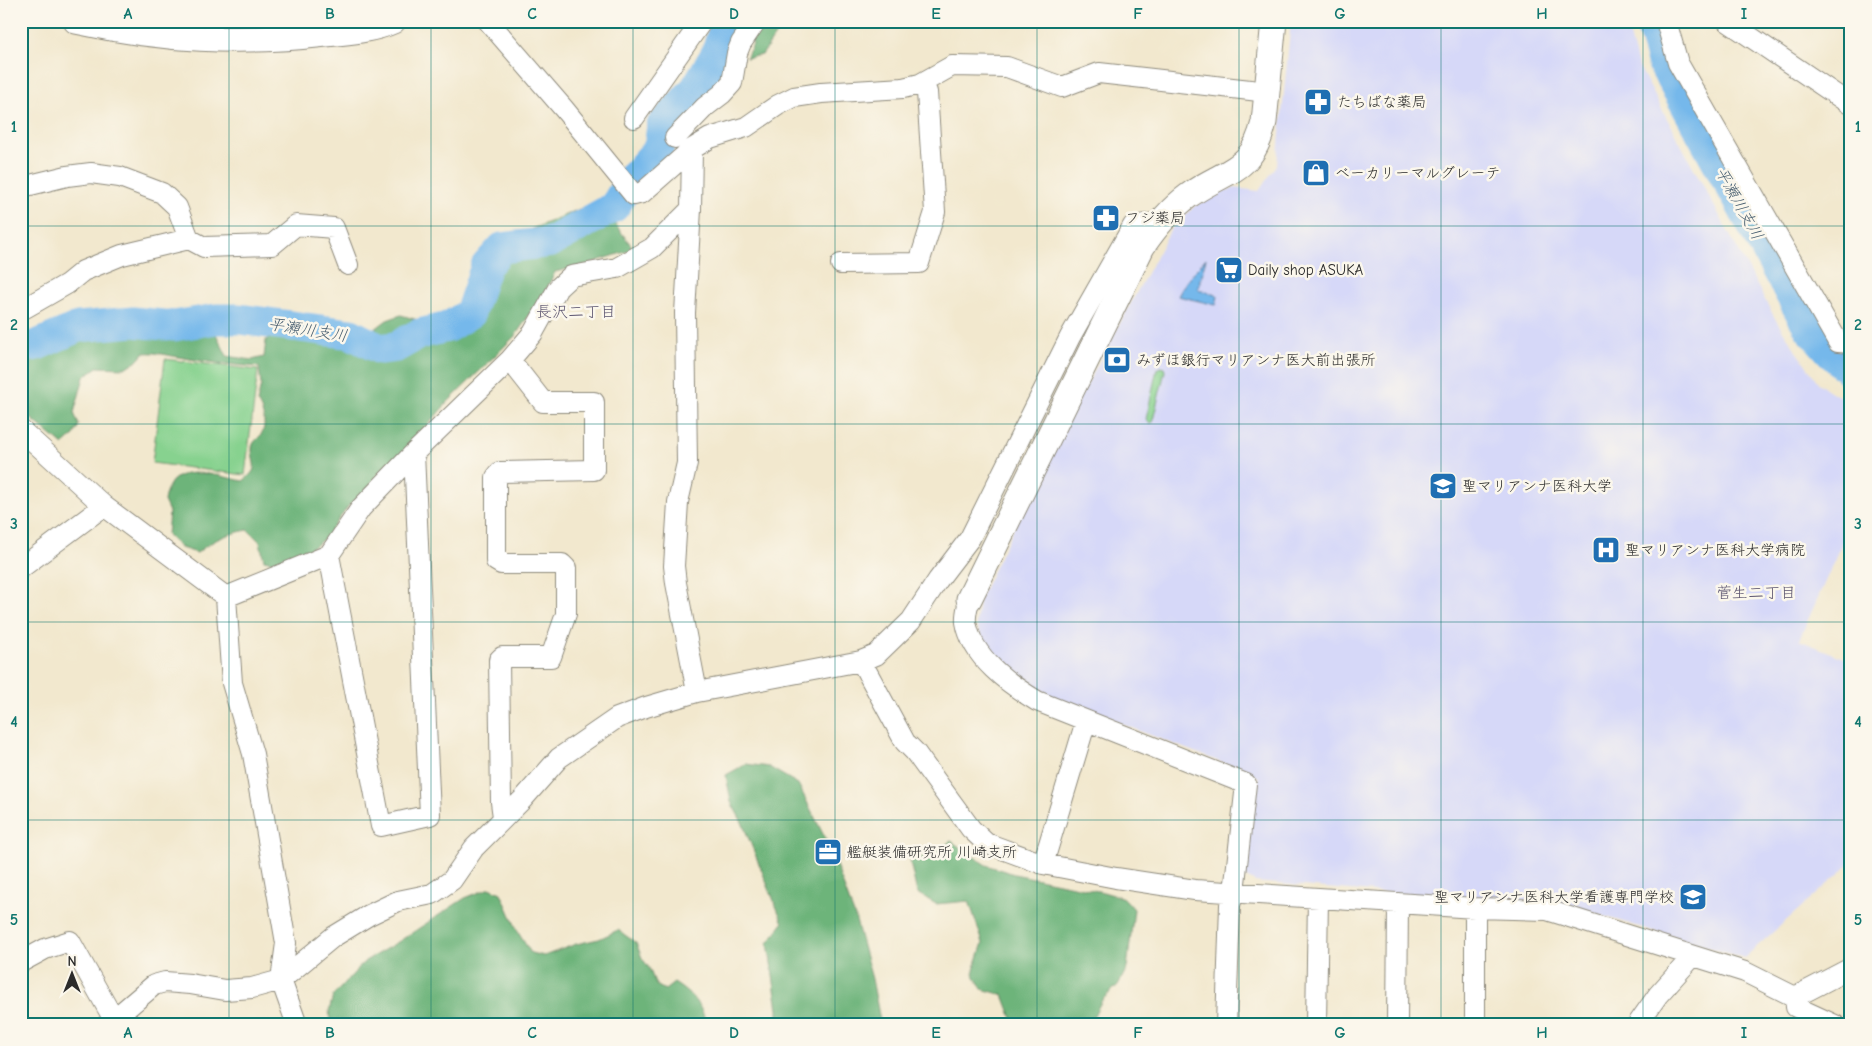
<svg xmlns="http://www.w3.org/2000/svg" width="1872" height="1046" viewBox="0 0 1872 1046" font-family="'Comic Neue','Klee One',sans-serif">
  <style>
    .built { fill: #d6d8f8 }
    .green { fill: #87d28f; stroke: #597e5d }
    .forest { fill: #6db47a; stroke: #4c7052 }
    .water { fill: #75b8eb; stroke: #50728b }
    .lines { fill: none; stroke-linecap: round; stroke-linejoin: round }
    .river { stroke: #75b8eb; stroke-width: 31 }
    .minor-casing { stroke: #8e8a7c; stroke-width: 22 }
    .tertiary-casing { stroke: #8e8a7c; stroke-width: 27 }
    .minor { stroke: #fff; stroke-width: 20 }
    .tertiary { stroke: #fff; stroke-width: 25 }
    .grid { fill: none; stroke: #0f766e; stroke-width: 1; stroke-opacity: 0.55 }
    .labels { text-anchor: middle; stroke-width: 5; stroke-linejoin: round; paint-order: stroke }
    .poi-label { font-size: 15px; fill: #2b2b2b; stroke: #fbf7ec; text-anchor: start }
    .water-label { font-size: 16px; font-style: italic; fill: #455c6e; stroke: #fbf7ec }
    .neighbourhood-label { font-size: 16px; fill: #5f5872; stroke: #fbf7ec }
    .neatline { fill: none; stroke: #0f766e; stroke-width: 2 }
    .grid-label { font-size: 16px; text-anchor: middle; font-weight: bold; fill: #0f766e }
  </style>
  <rect width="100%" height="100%" fill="#fbf7ec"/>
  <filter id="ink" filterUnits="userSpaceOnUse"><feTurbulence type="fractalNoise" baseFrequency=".02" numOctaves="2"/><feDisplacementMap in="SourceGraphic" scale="10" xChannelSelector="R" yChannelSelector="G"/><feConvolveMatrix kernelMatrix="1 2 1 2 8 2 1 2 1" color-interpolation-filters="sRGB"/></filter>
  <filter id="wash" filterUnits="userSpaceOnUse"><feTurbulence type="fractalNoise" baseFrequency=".0096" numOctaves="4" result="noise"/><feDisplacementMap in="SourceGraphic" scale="20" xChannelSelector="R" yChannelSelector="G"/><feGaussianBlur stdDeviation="1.12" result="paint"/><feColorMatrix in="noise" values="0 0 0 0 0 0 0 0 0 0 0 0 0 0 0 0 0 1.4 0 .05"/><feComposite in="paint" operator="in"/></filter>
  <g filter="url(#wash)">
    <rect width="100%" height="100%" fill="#f2e8ce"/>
    <path class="built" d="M1291,21H1626L1638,65L1777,322L1819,384L1851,404V523L1799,640L1851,661V863L1744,958L1556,902L1433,897L1255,882L1243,875L1259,777L1057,699L1018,679L984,643L976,623L979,600L1052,449L1171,229L1195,206L1233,188L1259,191L1277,165Z"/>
    <path class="green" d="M165,359L258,370L245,475L152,463Z
      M1160,367L1164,368L1165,371L1153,420L1152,423H1149L1146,419L1157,369Z"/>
    <path class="forest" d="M760,21H785L762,55L746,58L753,44L747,37Z
      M589,205L611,219L634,249L585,265L555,272L544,294L515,336L447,403L404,452L380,472L367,489L350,504L324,539L305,552L278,563L264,560L260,542L248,530C226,534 214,539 197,553L181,548L167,535L169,512L164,501C165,496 166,490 169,486C180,463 223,477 243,481C261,467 252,466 252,449C252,443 256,440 260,436C268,426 263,411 257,402L261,385L259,367C232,365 205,362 178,357C166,355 157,352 144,353L136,362L124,368L97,367L84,377L74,413L79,425L74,435L63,445L21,410V341L67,324L101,317L148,320L177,313L196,311L213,328L227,356L252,360L264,357L266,340L276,333L344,338L371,332L387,320L401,315L418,320L444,317L461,303L472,286L478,263L488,244L508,239Z
      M746,764L769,767L798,784L829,846L855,917L872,979L881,1025H778V1009L768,943L783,923L742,822L731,802L726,775Z
      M951,841L986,865L1014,874L1103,892L1124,898L1134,909L1127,968L1118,985L1102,1000L1092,1019L1091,1025H1011L1013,1021L1003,995L982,989L973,973L983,943L969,901L936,904L917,893L910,862L933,853Z
      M490,888L501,893L519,934L531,953L544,956L576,944L599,939L618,930L636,943L642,958L649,968L656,985L665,990L674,983C687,991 702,1004 705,1020L690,1022L688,1025H331L329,1011L333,996L365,961L398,942L465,898Z"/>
    <path class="water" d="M1206,258L1198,289L1218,296L1216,305L1178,296L1186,282Z"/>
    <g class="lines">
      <path class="river" d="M1650,21L1663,64L1809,328L1834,356L1851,372
        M21,348L37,345L78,327L133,322L174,326L216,319H239L351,334L380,349L396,347L419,334L448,327L470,313L486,266L502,248L551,242L614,207L632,178L659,148L662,125L695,89L716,54L722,35L732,21"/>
    </g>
  </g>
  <g filter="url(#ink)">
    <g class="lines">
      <defs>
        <path id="minor" d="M488,21L564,109L634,195L642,193L692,149L710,138L746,127L778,105L794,97L821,93L903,88L920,84L952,66L1007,67L1062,87L1099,73L1268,92
          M1666,21L1678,63L1838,342L1851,343
          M1727,21L1851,105
          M634,118L702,21
          M675,138L705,107L722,94L732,83L737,53L741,43L756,21
          M692,149L691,209L685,313L687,463L678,502L674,566L676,583L697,692
          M21,185L26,186L67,176L91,173L120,177L162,193L177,207L189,239L204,247L272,245L296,225L334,228L348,265
          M841,264L919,263L935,212L927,92L920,84
          M25,308L67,284L83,271L122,255L189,239
          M21,430L104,506L226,597L232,683L253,754L286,943L281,980L297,1025
          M329,555L381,826L430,815L414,453
          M21,568L104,506
          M226,597L329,555L361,508L414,453L510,360L533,333L558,288L571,276L617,268L652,248L691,209
          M969,599C968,606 965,615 966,622C972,658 1009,684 1037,701L1246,784L1234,892L1230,905L1226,1025
          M861,661L905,742L915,752L971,829L986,843L1043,864L1116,878L1195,890L1475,908L1547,910L1745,972L1795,997
          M503,817L501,802L499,660L502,657H551L566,614V568L562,564H501L496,561V477L500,472L594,470V402H543L510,360
          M1043,864L1086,721
          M21,962L45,949L70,941L113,1018
          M1795,997L1851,968
          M1795,997L1796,1007L1835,1025
          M107,1025L154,985L165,982L190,984L225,990L252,988L281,980L333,937L369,915L398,901L432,894L452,880L474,848L523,799L559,758L617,718L646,707L697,692L861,661L876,655L911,621L938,580L970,538L1070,337L1133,226L1159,222
          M1316,1025L1318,898
          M1397,1025L1398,903
          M1475,1025V908
          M1637,1025L1658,995L1693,956"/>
        <path id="tertiary" d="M76,21C162,40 239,44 326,34C348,32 373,30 393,21
          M969,599L1142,247C1155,228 1169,210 1188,196C1225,169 1252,174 1264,122L1274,21"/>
      </defs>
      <use href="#minor" class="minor-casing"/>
      <use href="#tertiary" class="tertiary-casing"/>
      <use href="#minor" class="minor"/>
      <use href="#tertiary" class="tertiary"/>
    </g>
  </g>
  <path class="grid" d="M229,21V1025M431,21V1025M633,21V1025M835,21V1025M1037,21V1025M1239,21V1025M1441,21V1025M1643,21V1025M21,226H1851M21,424H1851M21,622H1851M21,820H1851"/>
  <defs>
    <symbol id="pharmacy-square" viewBox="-11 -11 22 22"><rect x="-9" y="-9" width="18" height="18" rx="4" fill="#1f6fb2" stroke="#fbf7ec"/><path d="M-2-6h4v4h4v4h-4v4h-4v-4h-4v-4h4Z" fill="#fff"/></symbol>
    <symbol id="shop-square" viewBox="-11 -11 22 22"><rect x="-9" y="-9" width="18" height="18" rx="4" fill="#1f6fb2" stroke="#fbf7ec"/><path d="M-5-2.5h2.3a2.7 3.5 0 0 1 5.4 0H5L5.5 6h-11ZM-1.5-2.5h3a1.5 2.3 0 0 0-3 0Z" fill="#fff"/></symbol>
    <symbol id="supermarket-square" viewBox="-11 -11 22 22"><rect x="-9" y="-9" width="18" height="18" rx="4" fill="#1f6fb2" stroke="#fbf7ec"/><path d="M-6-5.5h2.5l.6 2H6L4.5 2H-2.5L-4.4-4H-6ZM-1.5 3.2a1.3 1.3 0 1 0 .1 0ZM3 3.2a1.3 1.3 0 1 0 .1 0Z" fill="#fff"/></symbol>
    <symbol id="bank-square" viewBox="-11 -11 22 22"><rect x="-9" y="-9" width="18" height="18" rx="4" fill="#1f6fb2" stroke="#fbf7ec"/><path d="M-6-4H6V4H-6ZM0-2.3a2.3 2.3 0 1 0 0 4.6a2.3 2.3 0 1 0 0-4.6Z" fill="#fff"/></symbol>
    <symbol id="university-square" viewBox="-11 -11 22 22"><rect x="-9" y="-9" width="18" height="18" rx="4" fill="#1f6fb2" stroke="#fbf7ec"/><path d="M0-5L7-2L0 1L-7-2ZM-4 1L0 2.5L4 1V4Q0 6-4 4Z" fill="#fff"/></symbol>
    <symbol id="hospital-square" viewBox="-11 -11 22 22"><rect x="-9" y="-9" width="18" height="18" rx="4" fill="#1f6fb2" stroke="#fbf7ec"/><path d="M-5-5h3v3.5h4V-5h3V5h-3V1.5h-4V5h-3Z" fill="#fff"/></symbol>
    <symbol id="office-square" viewBox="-11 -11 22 22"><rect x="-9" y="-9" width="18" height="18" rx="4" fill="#1f6fb2" stroke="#fbf7ec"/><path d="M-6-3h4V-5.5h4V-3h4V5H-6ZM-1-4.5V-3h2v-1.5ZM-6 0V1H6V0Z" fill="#fff"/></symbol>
    <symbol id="school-square" viewBox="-11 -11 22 22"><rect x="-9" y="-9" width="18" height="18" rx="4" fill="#1f6fb2" stroke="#fbf7ec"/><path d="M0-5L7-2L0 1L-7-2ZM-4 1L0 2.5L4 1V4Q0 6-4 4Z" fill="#fff"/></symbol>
  </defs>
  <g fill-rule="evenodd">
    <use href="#pharmacy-square" x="1302" y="86" width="32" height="32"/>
    <use href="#shop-square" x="1300" y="157" width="32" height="32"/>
    <use href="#pharmacy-square" x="1090" y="202" width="32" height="32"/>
    <use href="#supermarket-square" x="1213" y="254" width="32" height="32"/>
    <use href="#bank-square" x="1101" y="344" width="32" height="32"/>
    <use href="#university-square" x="1427" y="470" width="32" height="32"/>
    <use href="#hospital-square" x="1590" y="534" width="32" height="32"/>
    <use href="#office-square" x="812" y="836" width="32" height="32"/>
    <use href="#school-square" x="1677" y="881" width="32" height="32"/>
  </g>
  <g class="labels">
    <g class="poi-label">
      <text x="1337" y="107">たちばな薬局</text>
      <text x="1335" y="178">ベーカリーマルグレーテ</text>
      <text x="1125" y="223">フジ薬局</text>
      <text x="1248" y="275">Daily shop ASUKA</text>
      <text x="1136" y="365">みずほ銀行マリアンナ医大前出張所</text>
      <text x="1462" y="491">聖マリアンナ医科大学</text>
      <text x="1625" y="555">聖マリアンナ医科大学病院</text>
      <text x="847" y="857">艦艇装備研究所 川崎支所</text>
      <text x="1674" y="902" text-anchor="end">聖マリアンナ医科大学看護専門学校</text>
    </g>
    <g class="water-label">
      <text transform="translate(1740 203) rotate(61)" y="6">平瀬川支川</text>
      <text transform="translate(308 329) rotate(9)" y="6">平瀬川支川</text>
    </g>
    <g class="neighbourhood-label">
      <text x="576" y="317">長沢二丁目</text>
      <text x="1756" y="598">菅生二丁目</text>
    </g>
  </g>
  <rect width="1872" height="1046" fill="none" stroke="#fbf7ec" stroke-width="55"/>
  <g transform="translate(72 974)" stroke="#fbf7ec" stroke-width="4" paint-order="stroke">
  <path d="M0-4L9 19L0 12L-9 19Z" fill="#2b2b2b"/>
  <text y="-8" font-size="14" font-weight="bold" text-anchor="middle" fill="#2b2b2b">N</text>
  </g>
  <rect x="28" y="28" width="1816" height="990" class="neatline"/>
  <g class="grid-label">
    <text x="128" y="19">A</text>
    <text x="330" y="19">B</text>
    <text x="532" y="19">C</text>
    <text x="734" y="19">D</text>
    <text x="936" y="19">E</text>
    <text x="1138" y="19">F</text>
    <text x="1340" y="19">G</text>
    <text x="1542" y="19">H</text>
    <text x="1744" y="19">I</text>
    <text x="14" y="132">1</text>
    <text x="1858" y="132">1</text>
    <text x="14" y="330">2</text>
    <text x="1858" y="330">2</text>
    <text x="14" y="529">3</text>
    <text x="1858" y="529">3</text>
    <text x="14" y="727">4</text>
    <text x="1858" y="727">4</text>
    <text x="14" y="925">5</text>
    <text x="1858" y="925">5</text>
    <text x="128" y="1038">A</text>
    <text x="330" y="1038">B</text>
    <text x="532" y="1038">C</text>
    <text x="734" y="1038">D</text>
    <text x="936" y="1038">E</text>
    <text x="1138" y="1038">F</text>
    <text x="1340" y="1038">G</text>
    <text x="1542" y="1038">H</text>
    <text x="1744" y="1038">I</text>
  </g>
</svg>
